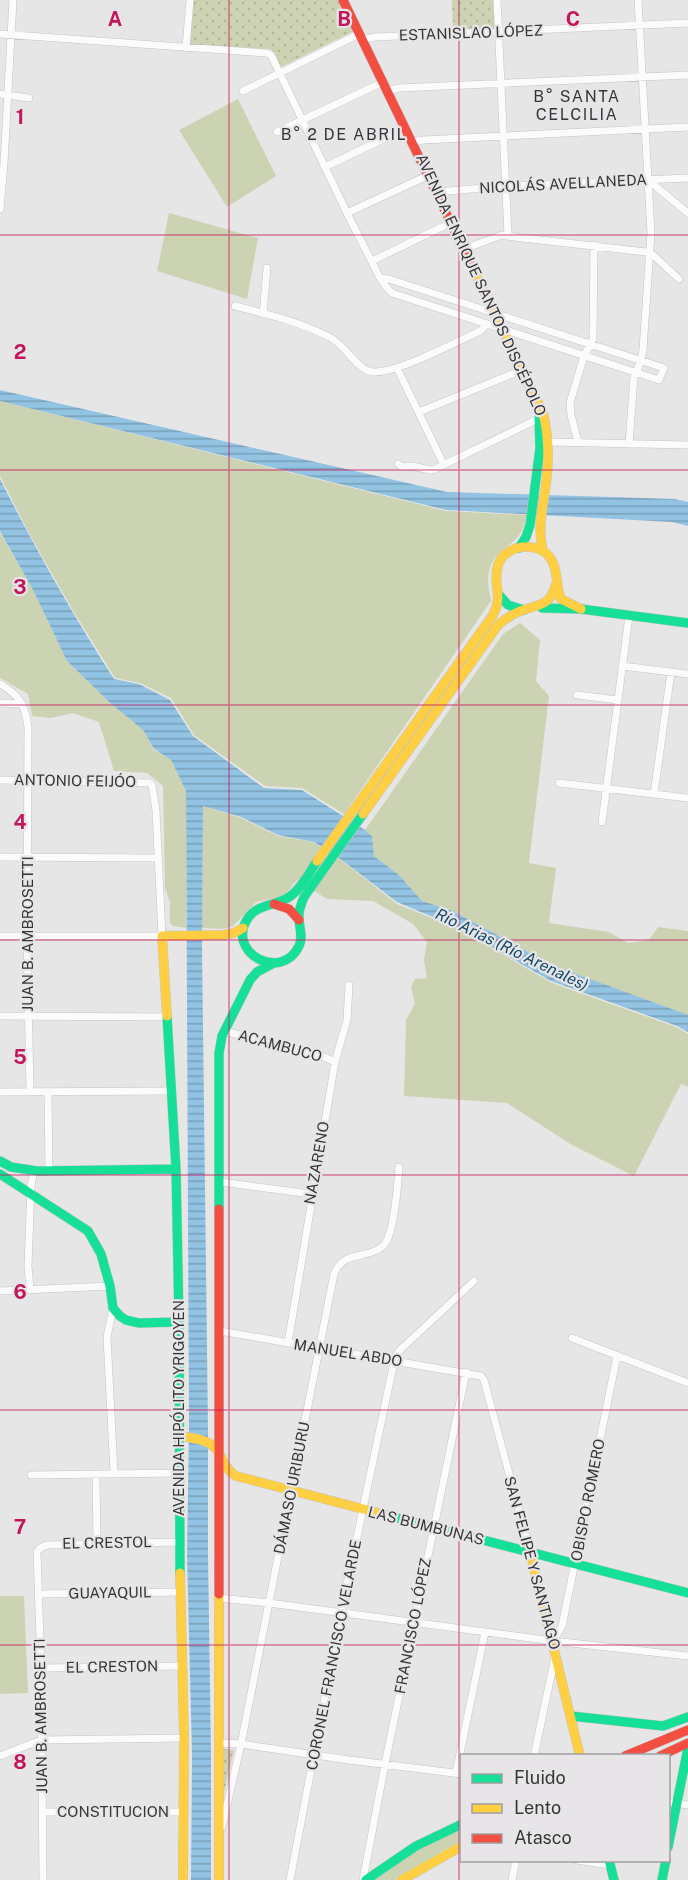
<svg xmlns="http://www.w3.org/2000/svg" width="688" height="1880" viewBox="0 0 688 1880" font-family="'Public Sans',sans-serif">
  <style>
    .grass { fill: #ccd3b2 }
    .park { fill: url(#park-dots) }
    .water { fill: url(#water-rules) }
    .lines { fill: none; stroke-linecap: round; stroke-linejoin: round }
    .street-casing { stroke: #c5c4c5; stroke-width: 8 }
    .fast-casing { stroke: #c5c4c5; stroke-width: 10 }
    .slow-casing { stroke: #c5c4c5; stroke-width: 10 }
    .jam-casing { stroke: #c5c4c5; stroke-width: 10 }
    .street { stroke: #fbfbfb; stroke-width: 7 }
    .fast { stroke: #16e098; stroke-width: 9 }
    .slow { stroke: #ffcf43; stroke-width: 9 }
    .jam { stroke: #f24e42; stroke-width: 9 }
    .grid { fill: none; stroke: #c2185b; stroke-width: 1.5; stroke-opacity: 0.55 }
    .labels { text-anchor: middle; stroke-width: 4.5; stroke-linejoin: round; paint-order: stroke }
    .street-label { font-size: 15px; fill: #373637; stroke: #e7e5e8 }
    .neighbourhood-label { font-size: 16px; letter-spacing: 1.5px; fill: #373538; stroke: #e7e5e8 }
    .water-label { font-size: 16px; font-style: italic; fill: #114968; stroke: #e7e5e8 }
    .grid-label { font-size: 20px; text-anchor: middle; font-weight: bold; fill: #c2185b; stroke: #e7e5e8; stroke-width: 4.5; stroke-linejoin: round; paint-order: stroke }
  </style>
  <defs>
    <pattern id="park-dots" width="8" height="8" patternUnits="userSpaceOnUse" patternTransform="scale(1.5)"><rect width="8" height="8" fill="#ccd3b2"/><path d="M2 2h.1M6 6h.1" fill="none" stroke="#b0b69a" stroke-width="1.8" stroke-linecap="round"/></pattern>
    <pattern id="water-rules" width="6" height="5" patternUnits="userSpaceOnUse" patternTransform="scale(1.5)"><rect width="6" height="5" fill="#92c3e3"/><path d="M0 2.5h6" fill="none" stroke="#789fb9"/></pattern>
  </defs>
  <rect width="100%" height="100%" fill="#e7e6e7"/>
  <path class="grass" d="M238,99L276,176L227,207L179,130Z
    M169,213L258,238L247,299L157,271Z
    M0,401L446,511L526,515C523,548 497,544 490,568C486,579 489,590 491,601L344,814L302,788L265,786L194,735L171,698L140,683L115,678L72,609L30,535L0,476Z
    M0,532L33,590L67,661L109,702L143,730L154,750L171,760L186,791V928L173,926L170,923V902L165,888L163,786L147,773L114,771L99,722L72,713L51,718L32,716L28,694L0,678Z
    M520,623L540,640L536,681L549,696L529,863L556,868L549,923L609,932L628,943L649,940L658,927L688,931V1016L552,965L453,911L422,901L399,875L374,856L372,836L365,830L503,634Z
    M203,806L241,818L278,836L313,842L345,863L397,904L459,929L552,983L676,1027L688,1034V1087L681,1084L634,1176L572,1145L507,1103L404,1096L406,1020L415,1004L411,987L415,979L427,978L424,960L427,942L413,924L373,901L327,899L297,880L286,893L281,897L256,902L233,926L224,929L202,928Z
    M0,1596H24L28,1693L0,1694Z
    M461,1830V1842L444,1850L395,1880H374L423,1847Z"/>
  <path class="park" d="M193,0H339L354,31L281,67L271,49L189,45Z
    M452,0H494L495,29L453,31Z
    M224,1749L234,1750L223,1797Z"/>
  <path class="water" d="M0,390L447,492L675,499L688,502V526L672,522L446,510L0,401Z
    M0,479C35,548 72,614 114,679L139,684L170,700L193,736L264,788L302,790L365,830L372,836L374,856L399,875L422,901L453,911L552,965L688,1015V1032L677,1026L551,981L459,928L397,902L343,861L314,842L278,835L241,817L203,806L202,947L208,1429V1554L211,1755V1880H191L192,1754L187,1555L189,1427L186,791L171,760L154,749L143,730L109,702L67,661L33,590L0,531Z"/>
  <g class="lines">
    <defs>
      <path id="street" d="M497,0L508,235
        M0,34L266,53L271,55L347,213L380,278L387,288L392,293L659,380L664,368L389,279L380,278
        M362,40L375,37L688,23
        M186,48L190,0
        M243,91L359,34
        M388,91L399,88L688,75
        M0,94L29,98
        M277,132L383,82
        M413,142L423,140L688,127
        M325,167L406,128
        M648,180L688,213
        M437,192L507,186L688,178
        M0,209L4,163L13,0
        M347,213L429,175
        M464,249L502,235L514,237L646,252L653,255L679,279
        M372,261L452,222
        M235,306C267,314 301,322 331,338C346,346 358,371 373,372C395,374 457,342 480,331L487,324
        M263,314L267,268
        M397,368L444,465
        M419,412L522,370
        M549,442L688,445
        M578,442L571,415L570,403L584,356L593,339L594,245
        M629,444L634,377L641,361L643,350L651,233L638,0
        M398,464L402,467L412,466L430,470L435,469L540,418
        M622,666L688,674
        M0,684C19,695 25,704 28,727L27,936L30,1092
        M577,695L618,700
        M0,703L22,704
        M0,780L150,783L152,785L156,811L162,936H0
        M559,783L688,798
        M654,794L671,672
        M602,822L629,616
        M0,857L158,858
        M0,1016L168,1017
        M224,1031L322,1056L335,1062
        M0,1092L172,1091
        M48,1093L49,1171
        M220,1182L311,1194
        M30,1289L28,1266L31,1187L33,1175L37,1171
        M0,1291L110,1286
        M113,1308L107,1337L114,1473
        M220,1331L481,1376L484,1380L530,1552
        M572,1338L688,1383
        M288,1343L335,1062L347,1020L349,985
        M31,1475L180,1473
        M96,1475L97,1543
        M39,1594L181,1592
        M219,1598L269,1603L553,1641L688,1656
        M553,1641L562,1626L617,1356
        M41,1668L183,1666
        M220,1743L241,1744L349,1760L462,1774
        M0,1756L41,1740L184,1738
        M534,1756L555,1657
        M456,1773L485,1632
        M668,1802L688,1805
        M42,1812H184
        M222,1827L241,1744L334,1274C344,1249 369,1260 384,1245C394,1235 398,1182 399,1167
        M577,1860L610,1865
        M43,1880L41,1668L37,1552L40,1548L47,1545L179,1542
        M290,1880L341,1613L395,1357L400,1350L474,1281
        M363,1880L385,1764L466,1372
        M512,1880L516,1860"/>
      <path id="fast" d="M519,548L526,537L530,525L540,448L539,416
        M500,596L508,605L524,610
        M542,608L581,609L688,623
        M317,861C309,873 301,889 289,897C276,906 257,904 248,918C225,952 281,983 299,946C304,936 298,925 299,915C299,908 302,903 304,897L363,814
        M167,1016L176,1169L179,1322L180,1573
        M0,1161L11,1167L37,1171L176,1169
        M0,1174L88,1231L101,1254L110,1286L113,1308L120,1316L126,1320L139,1323L179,1322
        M219,1209V1053L222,1036L250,980L257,972L272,964
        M390,1516L688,1593
        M571,1716L663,1726L688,1717
        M668,1847L688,1748
        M609,1860L614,1880
        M366,1880L416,1846L462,1824
        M662,1880L666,1860"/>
      <path id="slow" d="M475,273L543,413C549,437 549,460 546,484C543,507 537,529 543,551
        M363,814L498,625C505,619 514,613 523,610C545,603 550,605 557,581
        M317,861L493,615C504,595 492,583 498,565C505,544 539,540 551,559C559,571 555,586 561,599L581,609
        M167,1016L162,936L224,935L234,933L243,928
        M180,1436C192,1438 208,1439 216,1449C224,1459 224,1469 236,1476L390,1516
        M530,1552L580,1756
        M180,1573L184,1738L183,1880
        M219,1594V1880
        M402,1880L462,1846"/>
      <path id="jam" d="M343,0L475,273
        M274,904L289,909L299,920
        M219,1209V1594
        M625,1756L688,1730
        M660,1756L688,1743"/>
    </defs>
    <use href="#street" class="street-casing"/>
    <use href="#fast" class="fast-casing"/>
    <use href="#slow" class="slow-casing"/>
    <use href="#jam" class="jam-casing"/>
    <use href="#street" class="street"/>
    <use href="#fast" class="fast"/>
    <use href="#slow" class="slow"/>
    <use href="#jam" class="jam"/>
  </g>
  <path class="grid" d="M229,0V1880M459,0V1880M0,235H688M0,470H688M0,705H688M0,940H688M0,1175H688M0,1410H688M0,1645H688"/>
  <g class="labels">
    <g class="street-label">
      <text transform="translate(471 33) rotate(-2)" y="5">ESTANISLAO LÓPEZ</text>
      <text transform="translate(563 184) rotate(-3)" y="5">NICOLÁS AVELLANEDA</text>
      <text transform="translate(481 285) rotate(65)" y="5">AVENIDA ENRIQUE SANTOS DISCÉPOLO</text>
      <text transform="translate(75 781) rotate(1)" y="5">ANTONIO FEIJÓO</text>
      <text transform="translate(28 934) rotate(-90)" y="5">JUAN B. AMBROSETTI</text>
      <text transform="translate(280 1046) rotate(15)" y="5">ACAMBUCO</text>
      <text transform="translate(317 1163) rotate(-80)" y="5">NAZARENO</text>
      <text transform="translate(348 1353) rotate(9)" y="5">MANUEL ABDO</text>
      <text transform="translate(179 1408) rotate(-90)" y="5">AVENIDA HIPÓLITO YRIGOYEN</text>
      <text transform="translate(292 1488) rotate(-79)" y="5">DÁMASO URIBURU</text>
      <text transform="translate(588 1500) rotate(-79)" y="5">OBISPO ROMERO</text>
      <text transform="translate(426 1526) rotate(14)" y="5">LAS BUMBUNAS</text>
      <text transform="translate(107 1543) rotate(-1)" y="5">EL CRESTOL</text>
      <text transform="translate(532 1563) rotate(75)" y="5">SAN FELIPE Y SANTIAGO</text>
      <text transform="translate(110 1593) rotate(-1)" y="5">GUAYAQUIL</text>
      <text transform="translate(413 1626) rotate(-79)" y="5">FRANCISCO LÓPEZ</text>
      <text transform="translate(334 1655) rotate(-79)" y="5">CORONEL FRANCISCO VELARDE</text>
      <text transform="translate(112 1667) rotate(-1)" y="5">EL CRESTON</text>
      <text transform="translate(41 1716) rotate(-91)" y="5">JUAN B. AMBROSETTI</text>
      <text x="113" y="1817">CONSTITUCION</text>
    </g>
    <g class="neighbourhood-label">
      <text x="577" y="102">B° SANTA<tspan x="577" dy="18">CELCILIA</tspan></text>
      <text x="344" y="140">B° 2 DE ABRIL</text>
    </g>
    <g class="water-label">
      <text transform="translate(512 949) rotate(26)" y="6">Río Arias (Río Arenales)</text>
    </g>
  </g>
  <g class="grid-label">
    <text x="115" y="26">A</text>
    <text x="344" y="26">B</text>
    <text x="573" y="26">C</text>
    <text x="20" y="124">1</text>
    <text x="20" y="359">2</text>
    <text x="20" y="594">3</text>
    <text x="20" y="829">4</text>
    <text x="20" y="1064">5</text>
    <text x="20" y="1299">6</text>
    <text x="20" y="1534">7</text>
    <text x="20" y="1769">8</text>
  </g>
  <rect x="460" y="1754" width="210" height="108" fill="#e7e5e8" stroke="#a19fa1" stroke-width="1.5"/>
  <rect x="472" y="1774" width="30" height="9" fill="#16e098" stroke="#a19fa1" stroke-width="1.5"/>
  <text x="514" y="1784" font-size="18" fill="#373637">Fluido</text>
  <rect x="472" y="1804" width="30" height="9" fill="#ffcf43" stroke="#a19fa1" stroke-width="1.5"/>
  <text x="514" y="1814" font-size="18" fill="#373637">Lento</text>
  <rect x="472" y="1834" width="30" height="9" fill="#f24e42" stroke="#a19fa1" stroke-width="1.5"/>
  <text x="514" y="1844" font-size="18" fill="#373637">Atasco</text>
</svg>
